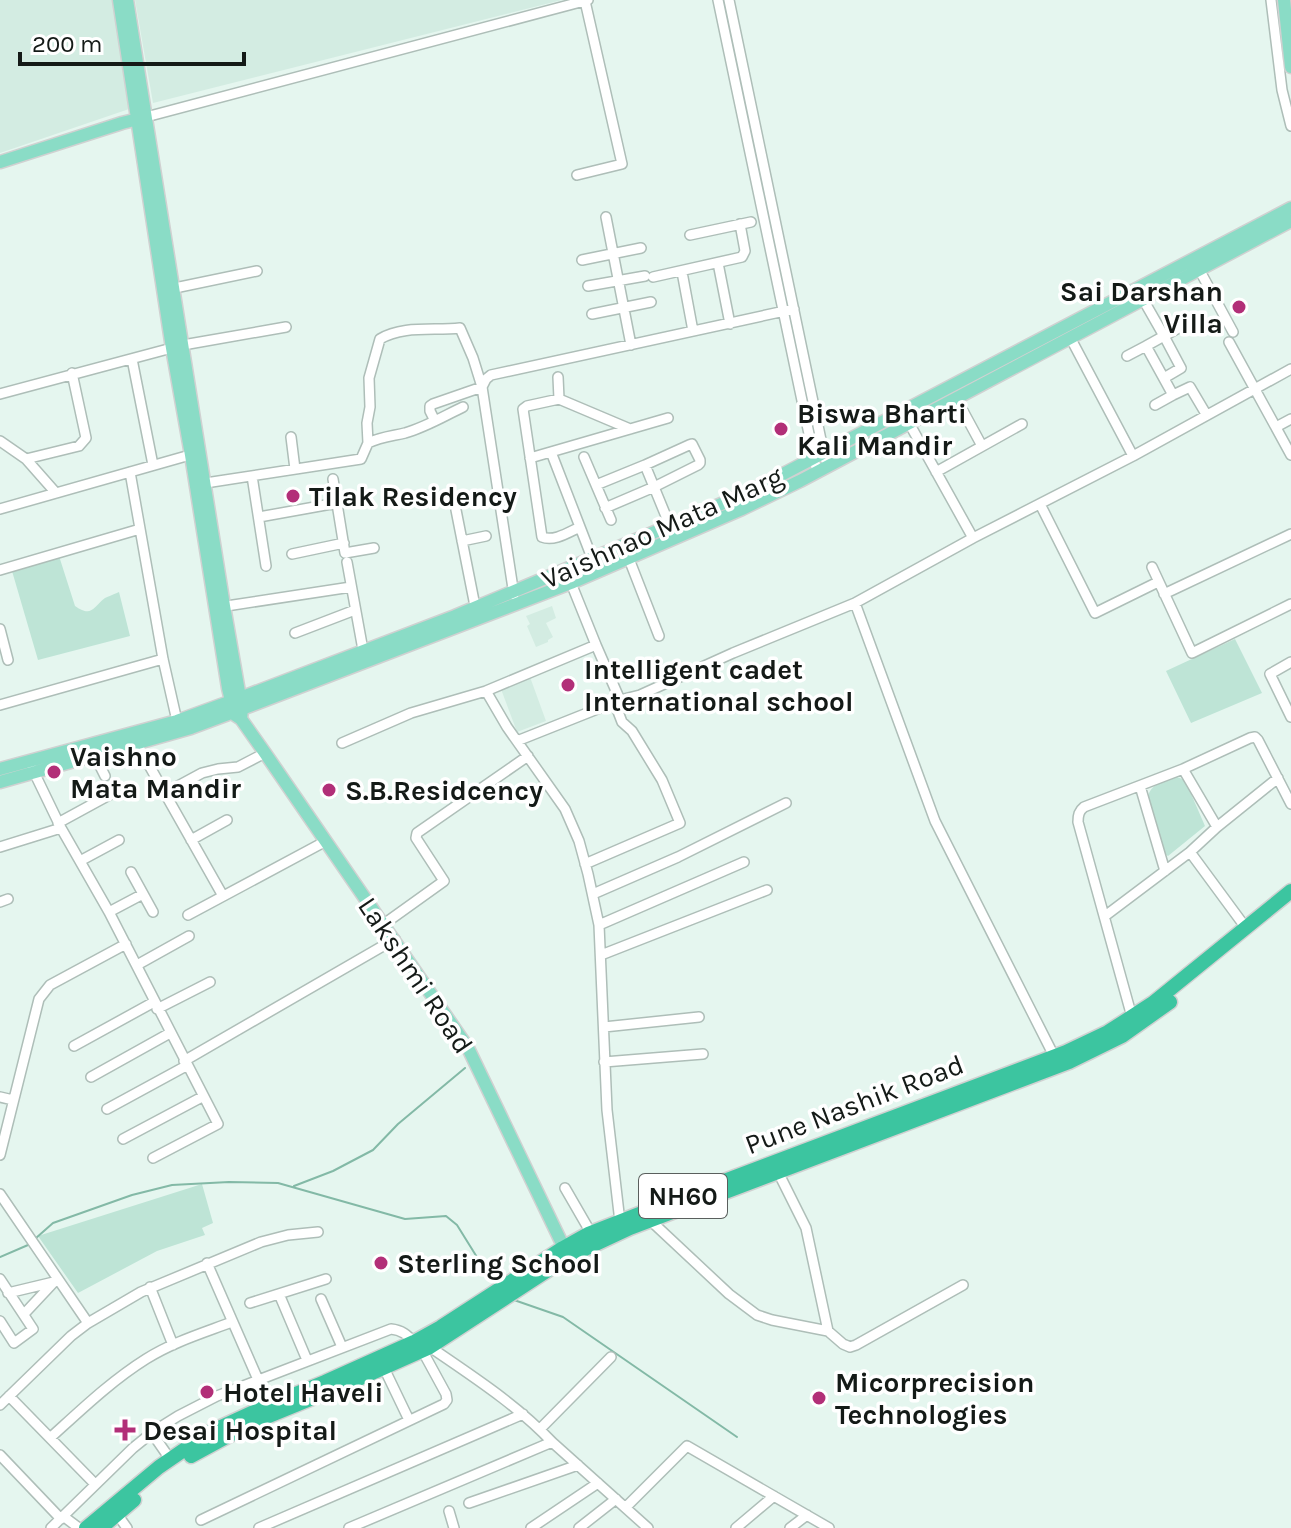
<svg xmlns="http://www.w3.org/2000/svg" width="1291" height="1528" viewBox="0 0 1291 1528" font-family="Karla,sans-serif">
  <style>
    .built { fill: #d3ece2 }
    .green { fill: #bee4d6 }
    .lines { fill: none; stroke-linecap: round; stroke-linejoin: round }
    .stream { stroke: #83b9a6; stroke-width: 2 }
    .minor-casing { stroke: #aebeb8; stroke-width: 12 }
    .major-casing { stroke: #d0d1d1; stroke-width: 15 }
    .highway-casing { stroke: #d0d1d1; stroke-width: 17 }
    .minor { stroke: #fff; stroke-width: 9 }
    .major { stroke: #8adcc6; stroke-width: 12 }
    .highway { stroke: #3cc5a0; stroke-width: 14 }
    .poi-dot { fill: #b22f78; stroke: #fff; stroke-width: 3 }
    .labels { text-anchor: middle; stroke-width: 7; stroke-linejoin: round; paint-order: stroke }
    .shield { fill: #fff; stroke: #5a5f5d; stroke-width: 2 }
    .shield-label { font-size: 26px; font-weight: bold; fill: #141a17 }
    .poi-label { font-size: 28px; font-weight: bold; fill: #141a17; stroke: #fff; text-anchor: start }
    .street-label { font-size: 28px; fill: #141a17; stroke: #fff }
  </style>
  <rect width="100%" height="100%" fill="#e5f6ef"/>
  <path class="built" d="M0,0H113L132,108L0,153Z
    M135,0H562L153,103Z
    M552,606L556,618L546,623L553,637L548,640V642L536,647L527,626L530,624L526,616Z
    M530,677L546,721L517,732L501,689Z"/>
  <path class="green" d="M59,556L75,606C92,618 93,607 105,598C107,597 117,593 119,592L130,636L38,660L12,571Z
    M1235,639L1262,693L1191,723L1166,671Z
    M1173,777H1177L1185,780L1205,826L1168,856L1165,854L1148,800C1148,785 1161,783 1173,777Z
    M202,1184L213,1223L202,1228L205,1235L157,1251L78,1293L38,1236Z"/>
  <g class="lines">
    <path class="stream" d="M294,1186L333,1171L373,1150L398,1124L465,1068
      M36,1238L53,1223L132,1195L172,1185L229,1182L278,1183L405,1219L446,1216L457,1225L480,1262L498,1284
      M0,1257L28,1245
      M514,1300L563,1317L737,1437"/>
    <defs>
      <path id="minor" d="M718,0L817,472
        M729,0L825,459
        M1271,0L1282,90L1291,126
        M146,117L588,0
        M577,175L622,164L585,1
        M606,217L631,345
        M690,235L751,222
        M582,260L641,248
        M718,263L730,324
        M1200,271L1233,332
        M682,272L693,331
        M653,277L742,257L745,251L740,224
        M588,286L645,276
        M170,289L257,271
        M1144,301L1164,336L1146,346L1173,395L1190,387L1206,414
        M592,314L651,302
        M1071,339L1133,456
        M1229,342L1291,455
        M1127,356L1146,346
        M132,359L153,465
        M558,377L559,399
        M1164,378L1181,368L1164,336L1197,318
        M0,394L183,345L286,327
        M956,398L982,446
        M1155,405L1173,395
        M909,423L973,538
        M1276,427L1291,419
        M291,437L295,469
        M0,441L26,459L56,493
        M368,443L367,423L370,407L369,378L380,339C403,325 434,331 460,328L473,358L482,387L433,404L430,406V411L435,421
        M551,452L580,527
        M584,457L611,520
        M530,458L668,418
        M26,459L79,446L86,438L72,373
        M645,465L670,526
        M130,472L163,659L177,721
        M936,472L1022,424
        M252,476L266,566
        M333,479L345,553L374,548
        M199,484L361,459L368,443C380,437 392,436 405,433C426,427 444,416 463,407
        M596,485L645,465L689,445L692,444L700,460V463L698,465L654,487L605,508
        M1040,504L1095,613L1158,582
        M0,509L197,453
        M456,510L475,606
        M259,517L337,503
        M462,541L486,536
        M292,554L344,543
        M592,558L580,527C569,532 554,542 542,537L523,409L527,406L559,399L630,429
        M629,559L659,636
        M347,562L363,650
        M1152,567L1192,653L1291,604
        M0,570L140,529
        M1164,594L1291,534
        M514,595L482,387L486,379L491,375L794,309
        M855,603L935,821L1054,1056
        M220,607L351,587
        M0,629L8,660
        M295,633L355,610
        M596,645L620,700L640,695L733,653L855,603L973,538L1133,456L1291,369
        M1291,662L1270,674L1291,717
        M486,691L507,727L565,809L579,841L588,874L599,925L607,1110L620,1222
        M0,705L163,659
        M517,741L620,700
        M342,743L411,713L486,691L596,645L571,583
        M137,744L223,896
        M95,756L105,776
        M32,768L61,828L109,912L218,1124L153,1158
        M1183,769L1217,827
        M1140,786L1165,871
        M165,793L202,773L218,769L238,767L265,753
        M58,823L113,793
        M191,840L227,820
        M0,847L61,828
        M1190,852L1246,928
        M80,861L119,840
        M585,864L680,823L662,780L632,731L622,722L617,709L620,700
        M131,872L153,912
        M593,894L678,857L786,803
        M0,902L8,899
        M109,912L143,894
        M188,915L326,841
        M1105,916L1190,852L1217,827L1278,778
        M384,924L444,881L416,838L417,833L528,756
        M599,925L744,862
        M601,955L767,890
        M137,965L189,936
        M157,1009L210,982
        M1132,1017L1078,822C1078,815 1079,811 1084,807L1183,769L1250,738L1255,737L1258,740L1291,804
        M604,1027L699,1017
        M74,1046L154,1002
        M184,1061L395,939
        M604,1062L703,1054
        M91,1077L170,1033
        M0,1097L13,1100
        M107,1109L186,1066
        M123,1139L202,1097
        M0,1155L39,999L50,985L126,944
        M778,1172L806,1228L828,1331
        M565,1188L591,1233
        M0,1194L88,1323
        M651,1221L729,1294L757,1315L772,1320L828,1331L843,1344L850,1347L856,1345L963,1285
        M207,1263L270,1407
        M0,1279L33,1329L14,1343L0,1321
        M150,1287L173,1345
        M8,1293L58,1281
        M279,1294L307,1360
        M321,1299L342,1347
        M250,1303L326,1279
        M24,1314L54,1282
        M430,1347C472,1376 516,1404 552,1442
        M384,1368L409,1420
        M9,1396L95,1484
        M0,1405L71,1336L88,1323L141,1292L261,1242L288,1235L318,1232
        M540,1429L611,1357
        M152,1433L170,1459
        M50,1438C81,1410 111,1381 146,1359C173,1342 203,1333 232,1322
        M0,1455L61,1519
        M469,1503L578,1465
        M626,1507L687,1446L829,1528
        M449,1511L454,1528
        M117,1514L127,1528
        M63,1516L79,1528
        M201,1520L444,1404L447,1400L446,1394L422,1350
        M51,1528L133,1448L154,1431L178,1416L217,1396L391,1329C402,1330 407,1335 414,1342
        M259,1528L523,1414
        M349,1528L552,1442L648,1528
        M531,1528L598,1483
        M579,1528L616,1499
        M736,1528L774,1496
        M790,1528L807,1515"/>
      <path id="major" d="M119,0L172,348L191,455L228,688L233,709
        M127,0L224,606L242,709L241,719
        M1284,0L1291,67
        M0,162L122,123L142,118
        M235,715L241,719L265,753L468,1048L568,1256
        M0,769L177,721L240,698L455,616L745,494L1291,208
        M0,782L191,728L242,709L571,583L742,509L800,481L1291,221"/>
      <path id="highway" d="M191,1456L254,1422L347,1384L430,1347L568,1257L630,1228L1069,1062L1122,1036L1170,1002
        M86,1528L159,1467L210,1432L269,1405L325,1382L414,1342L441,1327L563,1248L588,1234L711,1186L1066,1052L1108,1032L1153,1003L1291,891
        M101,1528L134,1500"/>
    </defs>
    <use href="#minor" class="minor-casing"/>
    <use href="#major" class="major-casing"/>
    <use href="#highway" class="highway-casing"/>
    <use href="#minor" class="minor"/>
    <use href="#major" class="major"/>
    <use href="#highway" class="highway"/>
  </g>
  <g class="poi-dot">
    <circle cx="1239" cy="307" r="8"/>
    <circle cx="781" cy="429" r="8"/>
    <circle cx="293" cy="496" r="8"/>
    <circle cx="568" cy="685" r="8"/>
    <circle cx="54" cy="772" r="8"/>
    <circle cx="329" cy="790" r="8"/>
    <circle cx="381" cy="1263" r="8"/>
    <circle cx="207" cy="1392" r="8"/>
    <circle cx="819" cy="1398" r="8"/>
    <path d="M121 1418h8v8h8v8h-8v8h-8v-8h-8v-8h8z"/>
  </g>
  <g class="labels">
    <rect class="shield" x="639" y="1174" width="88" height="44" rx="6"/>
    <g class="shield-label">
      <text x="683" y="1205">NH60</text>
    </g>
    <g class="poi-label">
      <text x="1223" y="301" text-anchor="end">Sai Darshan<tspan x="1223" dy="32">Villa</tspan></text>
      <text x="797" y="423">Biswa Bharti<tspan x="797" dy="32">Kali Mandir</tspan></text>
      <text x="309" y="506">Tilak Residency</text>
      <text x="584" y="679">Intelligent cadet<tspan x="584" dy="32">International school</tspan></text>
      <text x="70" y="766">Vaishno<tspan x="70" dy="32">Mata Mandir</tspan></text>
      <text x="345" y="800">S.B.Residcency</text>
      <text x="397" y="1273">Sterling School</text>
      <text x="835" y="1392">Micorprecision<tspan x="835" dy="32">Technologies</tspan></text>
      <text x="223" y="1402">Hotel Haveli</text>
      <text x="143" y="1440">Desai Hospital</text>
    </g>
    <g class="street-label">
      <text transform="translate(662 527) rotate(-24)" y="10">Vaishnao Mata Marg</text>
      <text transform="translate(416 975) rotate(56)" y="10">Lakshmi Road</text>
      <text transform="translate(854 1104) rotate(-21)" y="10">Pune Nashik Road</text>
    </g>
  </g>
  <path d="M20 52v12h224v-12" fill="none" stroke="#141a17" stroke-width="4"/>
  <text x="32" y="52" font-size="24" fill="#141a17" stroke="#ffffff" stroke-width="6" paint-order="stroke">200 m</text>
</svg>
